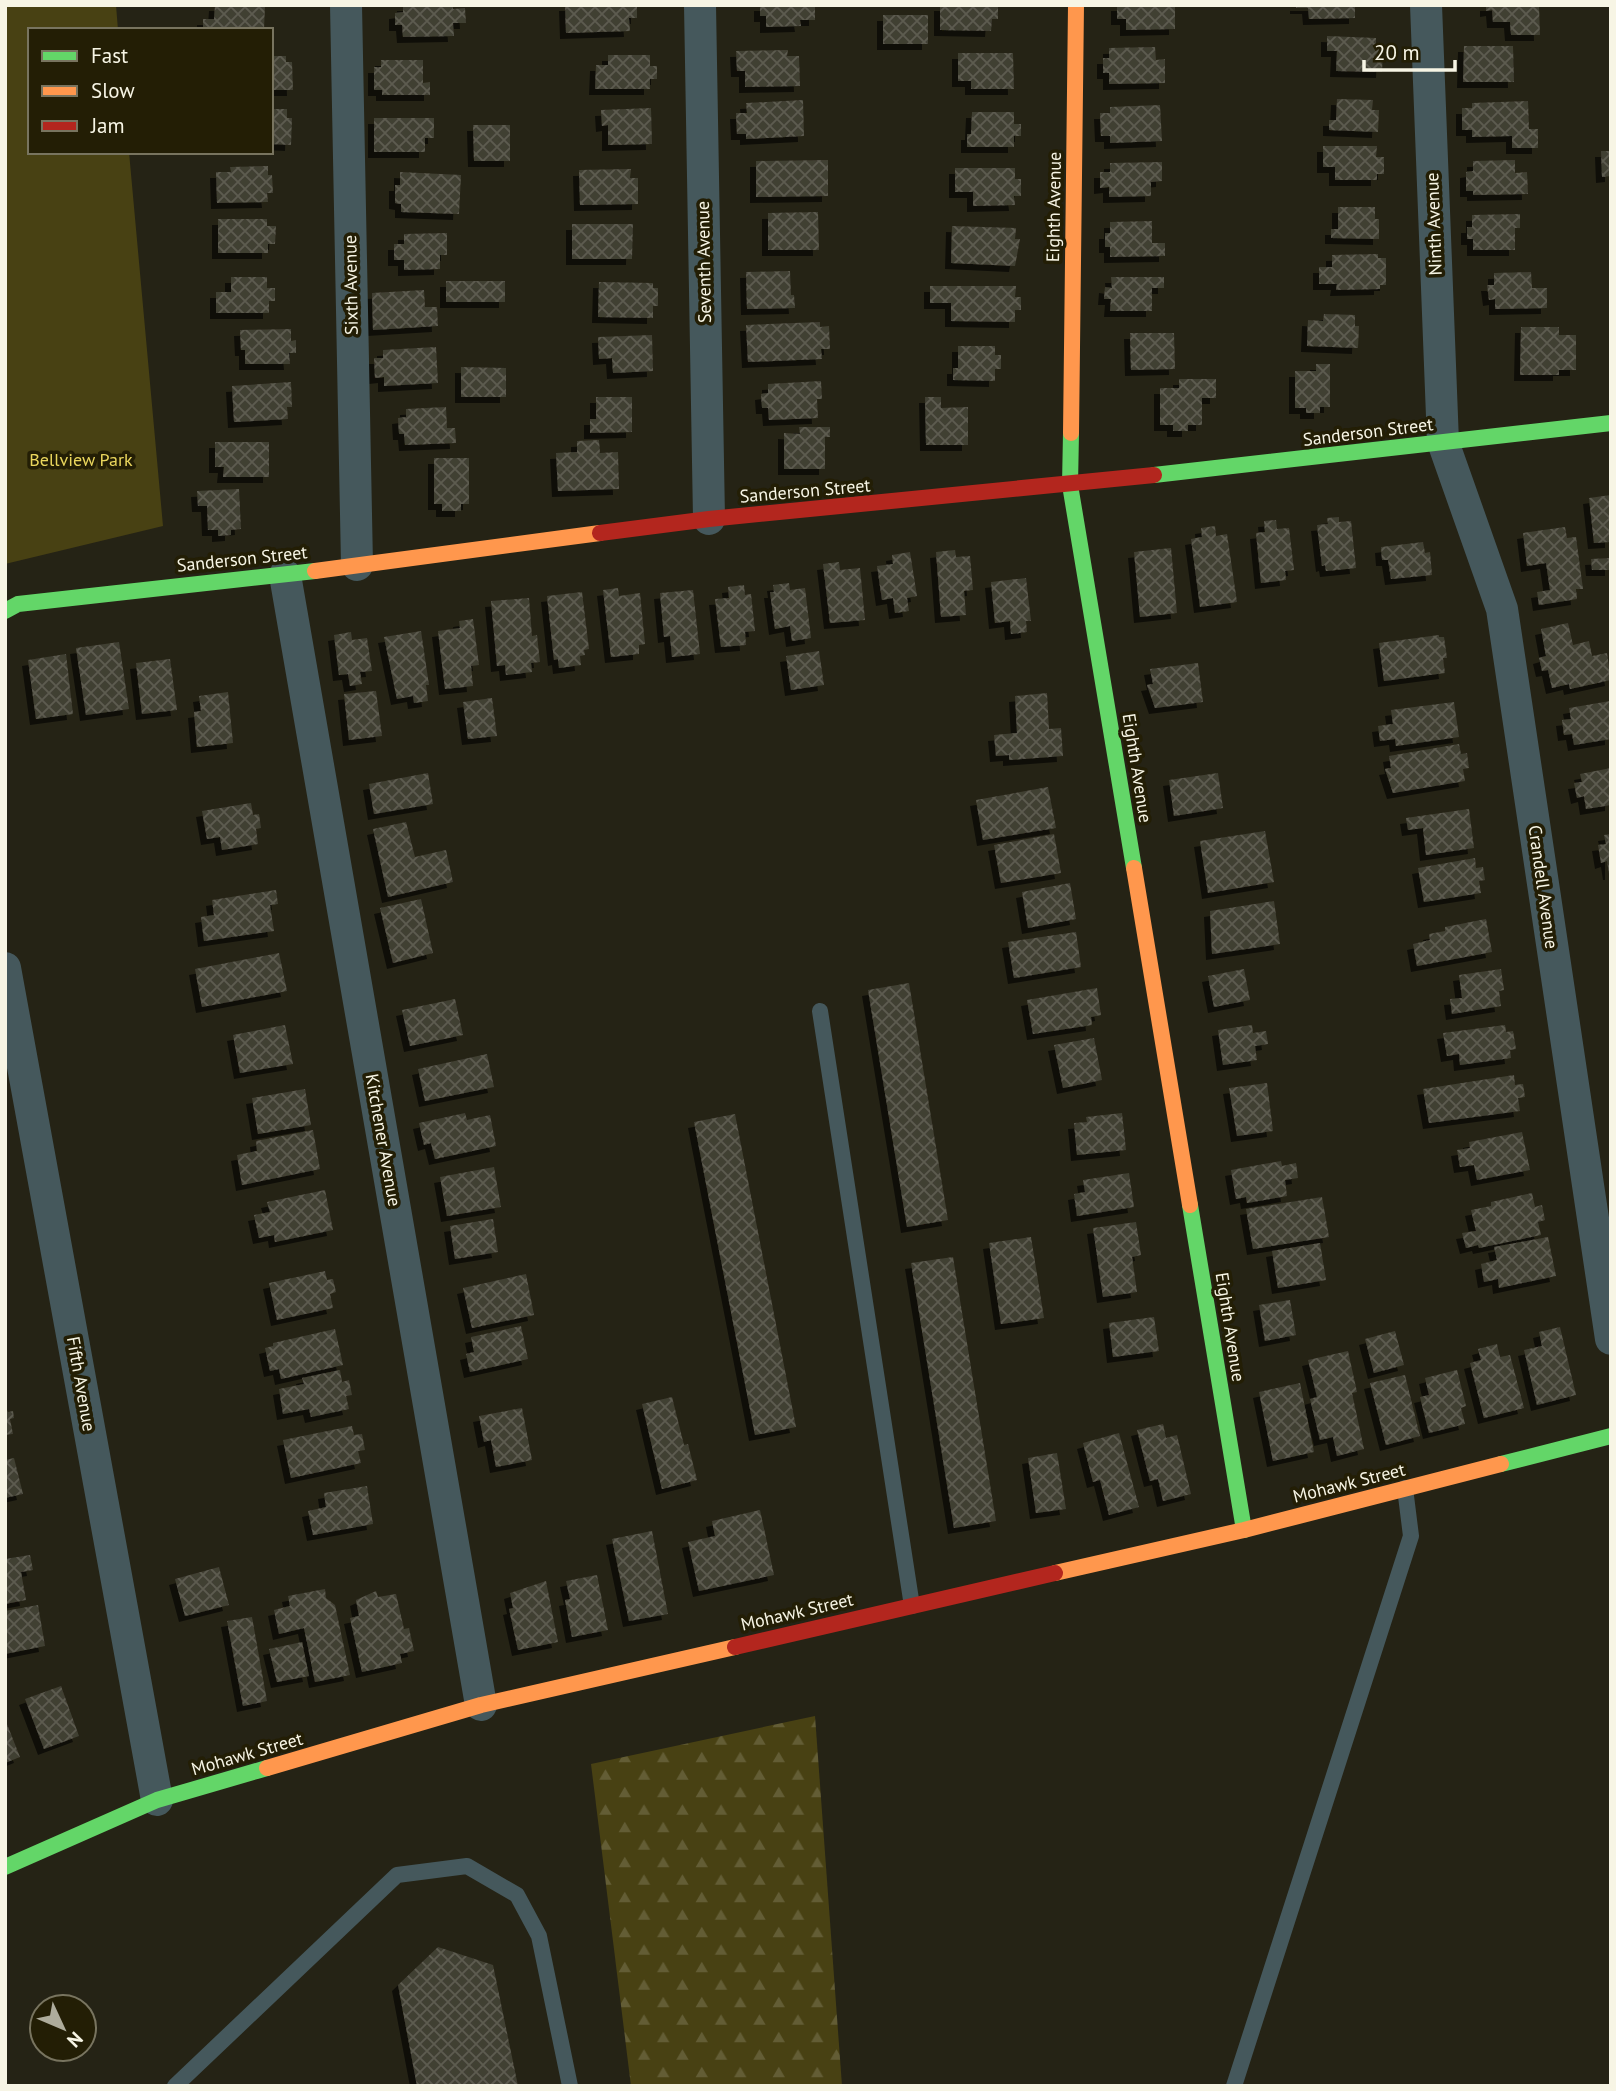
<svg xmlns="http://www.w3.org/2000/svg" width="1616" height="2091" viewBox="0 0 1616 2091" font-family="'PT Sans',sans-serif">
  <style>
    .forest { fill: url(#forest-firs) }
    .park { fill: #484113 }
    .building { fill: url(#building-cross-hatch); filter: url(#shadow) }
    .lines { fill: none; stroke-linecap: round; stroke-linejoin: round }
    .lane { stroke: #45585c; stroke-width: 16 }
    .street { stroke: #45585c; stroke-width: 32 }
    .fast { stroke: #63d668; stroke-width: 16 }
    .slow { stroke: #ff974d; stroke-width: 16 }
    .jam { stroke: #b3261e; stroke-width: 16 }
    .labels { text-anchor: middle; stroke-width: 7; stroke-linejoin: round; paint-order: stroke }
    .street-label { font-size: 18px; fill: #f7f5e5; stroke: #231e05 }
    .park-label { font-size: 18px; fill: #ead65d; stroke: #231e05 }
  </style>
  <defs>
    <pattern id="forest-firs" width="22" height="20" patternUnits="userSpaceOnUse" patternTransform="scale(1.75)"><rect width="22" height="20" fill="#484113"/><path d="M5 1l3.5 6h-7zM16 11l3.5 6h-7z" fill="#635d35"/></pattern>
    <pattern id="building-cross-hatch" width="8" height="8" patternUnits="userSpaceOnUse" patternTransform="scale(1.75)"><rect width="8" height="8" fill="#413f33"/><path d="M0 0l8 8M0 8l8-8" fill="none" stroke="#5d5b50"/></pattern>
    <filter id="shadow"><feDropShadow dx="-6" dy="6" stdDeviation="0" flood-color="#0009"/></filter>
  </defs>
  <rect width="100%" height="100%" fill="#252315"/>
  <path class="forest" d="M815,1716L842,2086H631L591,1764Z"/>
  <path class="park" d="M5,5H116L118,30H30V152H129L163,526L5,564Z"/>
  <path class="building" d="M215,5H265L264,30H203V19H214Z
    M403,5H453V9L465,8L466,23H453L454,36L403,37L402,25H395V13L403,12Z
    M565,5H637V18H629L630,31L566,33Z
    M760,5H815V20H800L801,26L766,27V16H760Z
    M940,5H993L998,7V19H992L991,31L940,30Z
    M1117,5H1175V29L1126,30V19H1117Z
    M1296,5H1355V18L1309,19L1308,8H1296Z
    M1486,5H1539L1540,35H1511L1510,22H1493L1492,10L1486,11Z
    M883,15H928V44H883Z
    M1327,36L1376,38V49H1383L1382,72L1336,71L1337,51H1327Z
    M1464,46H1513L1514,82H1463Z
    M1155,47L1156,60L1165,59V83L1109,84V73H1103V58H1109V48Z
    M788,50L787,56H799L800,86L745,87V71H737L736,51Z
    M958,53H1013L1014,89H971V81H958Z
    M608,55H650V66H657V79H650V89H595L596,65H608Z
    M271,56H286V62H292L293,90H271Z
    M381,60H423V83L430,82V95H382V90H374V67H381Z
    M1337,99L1373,100L1372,110H1379L1378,132L1329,130V120H1336Z
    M803,100L804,136L746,139V134H737L736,113H747L746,103Z
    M1528,101L1529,129H1538V148H1512V136L1472,137V130H1462V108H1472V103Z
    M1160,105L1162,141L1110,143V136H1101L1100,113H1110V107Z
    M651,108L652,144L608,145V125L602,126L601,110Z
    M271,109H287V118H292L291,145L271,144Z
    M972,112H1014V124H1021V136H1014V147H967V134H971Z
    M374,118H434V138H425V152H374Z
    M473,125H510V161H474Z
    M1323,146H1377L1376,157H1384V174H1377V180H1335V167H1323Z
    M1601,151H1611V176L1602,177Z
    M828,160V196L756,197V161Z
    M1515,160V173L1527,172L1528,194L1473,195V191H1466V172L1473,171V161Z
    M1162,162V181L1151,182V196L1109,197V187L1100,188V172H1110V163Z
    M268,166V175H272L273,193H267L268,202L217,203L216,172H231L230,167Z
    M955,168H1015V179H1021V196H1014L1015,205L973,206V192H955Z
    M631,169L630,178H638V204L580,205L579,170Z
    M400,172L461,175L459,214L401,212V204L395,203V185H400Z
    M1338,207H1375V219H1379V239L1331,238V229H1338Z
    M818,212L819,250H768V213Z
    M1520,214V228H1515V250H1473V239H1467V227H1472V215Z
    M218,219H267V226H276L275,244H268V253H218Z
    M1152,221V243H1165V256L1110,257V247H1105V233H1110V222Z
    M572,224H633L632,259H572Z
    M952,226L1016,228L1015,239H1020L1015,266L951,263Z
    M447,233V255H440V269L404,270V260H394V244H404V234Z
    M1378,254V258H1386V285H1380V289L1336,290L1337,284H1319V267H1332V255Z
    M790,271L791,295H794L795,308L747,309L746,272Z
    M1531,272L1532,288H1547V308L1495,309V299L1489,300L1487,285H1494V273Z
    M231,277H267V288H275V301H269V313H216V292H231Z
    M1111,277H1164V288H1152V311H1110L1111,299H1104L1105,287L1112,288Z
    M446,281H505V302H446Z
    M599,282L653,283V288H658V306H653V318L598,317Z
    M930,286H1016L1015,297H1021V310H1015V322L951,321V303H930Z
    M424,290L425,307H437L438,326L373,330L372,293Z
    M1324,314L1355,315V326H1359L1358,348L1307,346L1308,320L1323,321Z
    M820,322V327L829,326L830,349H821L822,359L748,362L746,325Z
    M1521,327H1559V335H1576V370H1559V375H1520Z
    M291,329V341L296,340V353H289L290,364H245V350H241L240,330Z
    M1130,333H1174L1175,369L1131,370Z
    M652,335L653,371L613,373L612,358L599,359L598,337Z
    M958,346H995V355H1001V369H995V381L953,380V368H958Z
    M436,347L438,383L384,386V377L375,378L374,358H383V350Z
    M1316,364H1330V407H1320V413H1306V408H1295V371H1316Z
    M461,367L506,368V397H461Z
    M1179,379H1216V398H1202V425H1188V431H1173V425H1160V388H1179Z
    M821,381L822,399H817L818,418L769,420L768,408H762L761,394L768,393V384Z
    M291,382L292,407H287L288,419L234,422L232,386Z
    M596,397H632V432L590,433V419H596Z
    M925,397H941V408L968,407V445H926Z
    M446,407L447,428H455L456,443L405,445L404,434H399L398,418L406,417V409Z
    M799,427H830V437H825V469H784V433L800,434Z
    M599,440L600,453L618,452L619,489L558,491L556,453L577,452V441Z
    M215,442H269V477H223L224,467H215Z
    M434,458H469V504H461V511H442V504H434Z
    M239,489L241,529L231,530V535L218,536V530H208L207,506H198L197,491Z
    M1611,495V542L1594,543L1589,498Z
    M1339,517V522L1351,521L1356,568L1326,571L1325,565L1322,566L1317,525L1328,524L1327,518Z
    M1276,520L1277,529L1289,528L1294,570L1285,571L1286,580L1261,583L1256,533L1265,532L1264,521Z
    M1215,526L1216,536L1227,534L1237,602L1200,607L1191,539L1202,537L1201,528Z
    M1565,527L1567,538L1576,537L1583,589H1576L1577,599L1539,605L1537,592L1550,590L1546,563L1527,566L1523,533Z
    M1423,542L1425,553L1430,552L1432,575L1391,579L1388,560H1382L1381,547Z
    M1171,548L1177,613L1140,617L1134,552Z
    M955,550L956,557L970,556L973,590L964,591L966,615L941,617L936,552Z
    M910,552L917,596L907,598L909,611L895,613L893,598L882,600L877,566L893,564L892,555Z
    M1611,558V570H1592L1591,559Z
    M839,562L840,570L860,568L865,620L830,623L823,564Z
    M1026,578L1031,621H1026L1027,632L1011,634L1010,621L995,623L991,582Z
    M789,583L790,590L805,588L811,638L792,641L790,626L775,629L770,592H774L773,585Z
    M744,585L745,595L751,594L755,631L745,632L746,645L721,647L715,599L729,598L728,587Z
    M618,588L619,596L640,593L645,644L639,645V654L611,657L603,590Z
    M693,590L700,654L672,657L670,636L664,637L660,593Z
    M582,592L589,649L584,650L585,655L580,656L581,665L559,668L558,659L554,660L547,596Z
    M529,598L532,636L537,635L540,662L531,663L532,672L506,675L505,665L497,666L491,601Z
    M473,619L479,665L471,666L473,686L445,689L438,631L460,628L459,621Z
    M1568,623L1573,645L1589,641L1592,656L1607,653L1611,680L1570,689L1569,684L1552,688L1548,670L1542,671L1539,658L1546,656L1541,629Z
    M421,631L429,685H426L428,701L414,703L413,696L397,699L384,637Z
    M351,632L352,640L367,638L372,671L360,672L362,684L350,686L348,674L339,675L334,635Z
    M1439,635V637H1444L1447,658H1443L1445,673L1384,681L1379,643Z
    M119,642L129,709L86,715L76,648Z
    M819,651L824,685L791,690L786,656Z
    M66,654L73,714L36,719L28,660Z
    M170,659L177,710L142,714L136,663Z
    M1198,663L1203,702L1155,708L1147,685L1153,684L1150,669Z
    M376,691L382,736L349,740L344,694Z
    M228,692L233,743L197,747L194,712L201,711L199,696Z
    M1047,693L1049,729L1061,728L1063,756L1009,760V755L996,756L994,735L1017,733L1015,696Z
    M492,698L497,736L468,739L463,702Z
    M1610,701L1611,739L1574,745L1572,734L1564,735L1562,720L1571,719L1569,708Z
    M1454,702L1459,737L1396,746L1395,739L1380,741L1378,726L1393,724L1391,710Z
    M1459,744L1461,754L1467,753L1469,768L1463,769L1465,781L1393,793L1385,769L1391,768L1389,756Z
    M1611,768V805L1586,809L1584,796L1577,798L1574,783L1582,782L1580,774Z
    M428,773L433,804L374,814L369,784Z
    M1218,773L1223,808L1174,816L1169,780Z
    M1048,787L1056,828L983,840L976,800Z
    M251,803L253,815L259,814L261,828L256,829L258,844L222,850L220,837L207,839L202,811Z
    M1469,809L1474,848L1426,855L1423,828L1408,830L1406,818Z
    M406,822L415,857L446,850L453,882L388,897L373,829Z
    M1265,831L1274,882L1208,893L1200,841Z
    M1054,834L1061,873L1001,883L994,845Z
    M1611,834V874H1609L1607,861L1601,863L1598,845L1606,844L1604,835Z
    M1475,858L1476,868L1483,867L1485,880L1479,881L1481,893L1424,902L1418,868Z
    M1070,883L1076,919L1028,928L1022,892Z
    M276,890L278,904L270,905L274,931L204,941L201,917L214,915L212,900Z
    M421,899L433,953L393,963L380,908Z
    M1274,901L1280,944L1212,954L1210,911Z
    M1486,919L1492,952L1417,966L1413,944L1430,940L1429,934L1445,931V927Z
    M1076,932L1081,967L1014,978L1008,942Z
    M279,953L287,991L202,1007L195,969Z
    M1244,969L1250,1000L1214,1007L1208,976Z
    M1501,969L1504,990L1499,991L1501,1006L1452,1014L1450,999L1462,998L1459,975Z
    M909,983L948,1220L907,1227L868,990Z
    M1097,988L1101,1015L1091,1017L1092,1025L1033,1034L1027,1000Z
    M455,999L463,1035L410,1046L402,1010Z
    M285,1025L293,1064L240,1073L233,1035Z
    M1252,1025L1253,1033L1266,1031L1268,1044L1255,1046L1257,1060L1223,1065L1218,1030Z
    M1505,1025L1506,1032L1513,1031L1516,1049L1510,1050L1511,1058L1460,1065L1459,1054L1447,1056L1443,1033Z
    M1094,1038L1102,1080L1063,1088L1054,1045Z
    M487,1054L494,1087L425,1101L418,1069Z
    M1514,1075L1515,1085L1523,1084L1525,1097L1518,1098L1520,1111L1429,1123L1423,1089Z
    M1267,1083L1273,1131L1237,1136L1229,1088Z
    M305,1089L311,1125L258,1134L252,1098Z
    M465,1113L467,1120L490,1115L496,1146L435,1159L431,1143L424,1145L419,1123Z
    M1122,1113L1126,1150L1077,1155L1074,1123L1087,1122L1086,1117Z
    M735,1114L796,1427L755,1435L694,1122Z
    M313,1130L320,1169L242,1185L237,1155L257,1151L256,1141Z
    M1522,1132L1530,1170L1477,1180L1474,1165L1460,1167L1457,1150L1470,1148L1469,1142Z
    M1281,1161L1282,1166L1296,1163L1298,1178L1285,1180L1287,1196L1247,1203L1246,1197L1236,1199L1231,1170Z
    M494,1167L501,1207L447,1216L440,1177Z
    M1129,1173L1134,1207L1077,1216L1074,1194L1085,1192L1083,1180Z
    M325,1190L333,1230L275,1242L274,1235L259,1238L254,1215L270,1212L267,1202Z
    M1532,1193L1535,1207L1542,1205L1545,1220L1538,1222L1541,1235L1479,1248L1478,1245L1466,1248L1462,1233L1476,1231L1471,1210L1491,1206V1202Z
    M1322,1197L1329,1237L1253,1249L1246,1209Z
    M493,1219L498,1252L455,1259L450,1226Z
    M1136,1222L1141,1255L1132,1257L1137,1292L1103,1297L1093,1228Z
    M1031,1237L1044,1318L1001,1324L989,1243Z
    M1548,1237L1556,1276L1499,1288L1498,1279L1484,1282L1481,1264L1497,1260L1494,1247Z
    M1320,1243L1326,1280L1278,1288L1272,1251Z
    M953,1257L996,1521L954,1528L911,1263Z
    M325,1271L327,1280L333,1279L336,1292L330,1294L333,1308L277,1320L269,1283Z
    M526,1274L534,1315L472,1328L463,1288Z
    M1290,1300L1296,1335L1265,1341L1259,1305Z
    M1154,1317L1159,1351L1113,1357L1109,1323Z
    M521,1326L528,1359L470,1372L466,1354L474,1352L471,1337Z
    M1560,1327L1576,1395L1537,1405L1524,1350L1542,1346L1539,1332Z
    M335,1329L343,1365L281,1379L279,1369L270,1371L265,1348L273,1346V1343Z
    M1395,1331L1404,1365L1374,1373L1365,1339Z
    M1497,1344L1500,1357L1510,1355L1524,1408L1484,1418L1470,1363L1481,1360L1478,1349Z
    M1348,1351L1357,1392L1352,1393L1364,1449L1337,1456L1333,1437L1320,1440L1310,1399L1317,1397L1308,1360Z
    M340,1370L342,1382L349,1380L352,1395L346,1396L349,1409L311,1417L309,1409L283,1414L279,1389L304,1384L302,1378Z
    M1457,1370L1466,1406L1461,1408L1465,1424L1429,1433L1420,1397L1429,1395L1425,1378Z
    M1405,1375L1420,1436L1386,1445L1370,1383Z
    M1300,1383L1314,1452L1273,1461L1259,1392Z
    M672,1397L684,1445L688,1444L697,1480L662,1489L642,1404Z
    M5,1406L8,1412L13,1411L14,1418L10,1419L13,1434L5,1435Z
    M522,1408L532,1460L496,1467L491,1440L484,1442L479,1416Z
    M1163,1424L1166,1438L1177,1435L1191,1494L1163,1501L1158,1479L1150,1481L1137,1430Z
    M352,1426L354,1435L362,1434L365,1450L358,1451L361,1463L291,1478L283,1440Z
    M1119,1433L1139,1507L1109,1515L1100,1480L1093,1482L1083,1443Z
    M1057,1453L1066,1509L1036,1513L1028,1458Z
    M14,1458L23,1494L5,1498V1460Z
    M367,1486L373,1524L313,1535L308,1511L326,1507L324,1493Z
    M760,1510L774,1575L699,1591L688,1542L715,1536L712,1521Z
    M652,1531L668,1614L629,1621L612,1539Z
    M30,1555L33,1570L21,1572L26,1600L5,1604V1559Z
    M219,1567L229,1605L185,1616L175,1579Z
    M597,1575L608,1630L572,1637L565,1600L570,1599L566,1581Z
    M546,1581L558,1642L518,1650L509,1609L513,1608L510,1593Z
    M325,1589L326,1598L335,1605L350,1675L315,1682L304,1628L279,1634L274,1610L290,1606L288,1596Z
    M376,1591L378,1597L396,1594L404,1629L409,1628L414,1651L400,1654L402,1663L362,1672L350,1618L359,1616L356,1600Z
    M38,1605L45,1646L5,1654V1611Z
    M252,1617L267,1701L243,1706L227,1621Z
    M302,1642L309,1676L277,1682L269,1649Z
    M61,1686L79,1736L44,1749L25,1699Z
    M5,1719L20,1757L5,1763Z
    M438,1947L493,1965L518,2086H417L398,1985Z"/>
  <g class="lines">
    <path class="lane" d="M820,1011L912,1606
      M175,2086L397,1875L467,1866L517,1895L539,1936L570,2086
      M1234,2086L1411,1536L1405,1488"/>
    <path class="street" d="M346,5L357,565
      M700,5L709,519
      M1426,5L1443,442L1502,609L1611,1339
      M285,575L481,1705
      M5,968L157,1800"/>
    <path class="fast" d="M1071,433L1070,485L1134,868
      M1154,475L1611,423
      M5,611L18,604L315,571
      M1190,1205L1244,1530
      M1501,1464L1611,1436
      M5,1867L157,1800L267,1768"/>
    <path class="slow" d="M1071,433L1076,5
      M315,571L600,533
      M1134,868L1190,1205
      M1055,1573L1244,1530L1501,1464
      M267,1768L481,1705L735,1647"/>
    <path class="jam" d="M600,533L709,519L1154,475
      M735,1647L1055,1573"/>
  </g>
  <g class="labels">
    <g class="street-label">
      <text transform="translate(1054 207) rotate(-89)" y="6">Eighth Avenue</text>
      <text transform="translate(1434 224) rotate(-92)" y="6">Ninth Avenue</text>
      <text transform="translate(704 262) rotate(-91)" y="6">Seventh Avenue</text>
      <text transform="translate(351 285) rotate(-91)" y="6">Sixth Avenue</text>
      <text transform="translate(1368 432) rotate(-7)" y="6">Sanderson Street</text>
      <text transform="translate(805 491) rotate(-5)" y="6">Sanderson Street</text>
      <text transform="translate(242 559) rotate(-6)" y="6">Sanderson Street</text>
      <text transform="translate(1137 768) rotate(81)" y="6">Eighth Avenue</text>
      <text transform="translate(1543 887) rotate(82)" y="6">Crandell Avenue</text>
      <text transform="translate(383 1140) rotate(80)" y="6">Kitchener Avenue</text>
      <text transform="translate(1230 1327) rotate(81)" y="6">Eighth Avenue</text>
      <text transform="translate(81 1384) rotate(80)" y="6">Fifth Avenue</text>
      <text transform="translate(1349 1483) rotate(-14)" y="6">Mohawk Street</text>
      <text transform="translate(797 1612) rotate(-13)" y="6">Mohawk Street</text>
      <text transform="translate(247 1754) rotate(-16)" y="6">Mohawk Street</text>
    </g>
    <g class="park-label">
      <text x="81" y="466">Bellview Park</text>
    </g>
  </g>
  <rect width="1616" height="2091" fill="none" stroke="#f7f5e5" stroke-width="14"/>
  <rect x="28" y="28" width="245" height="126" fill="#231e05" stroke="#78745f" stroke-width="2"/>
  <rect x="42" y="51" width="35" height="10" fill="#63d668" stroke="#78745f" stroke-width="2"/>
  <text x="91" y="63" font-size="21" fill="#f7f5e5">Fast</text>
  <rect x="42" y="86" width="35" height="10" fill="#ff974d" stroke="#78745f" stroke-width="2"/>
  <text x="91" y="98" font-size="21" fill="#f7f5e5">Slow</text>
  <rect x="42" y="121" width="35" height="10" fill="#b3261e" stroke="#78745f" stroke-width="2"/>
  <text x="91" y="133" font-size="21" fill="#f7f5e5">Jam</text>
  <g transform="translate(63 2028) rotate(134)"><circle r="33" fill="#231e05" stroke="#78745f" stroke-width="2"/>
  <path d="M0-5L12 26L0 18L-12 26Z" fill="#aeac9c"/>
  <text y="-10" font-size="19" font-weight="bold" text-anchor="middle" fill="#f7f5e5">N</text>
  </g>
  <path d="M1364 60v10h91v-10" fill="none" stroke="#f7f5e5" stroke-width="3.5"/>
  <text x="1374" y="60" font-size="21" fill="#f7f5e5" stroke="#231e05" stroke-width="5" paint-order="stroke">20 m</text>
</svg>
